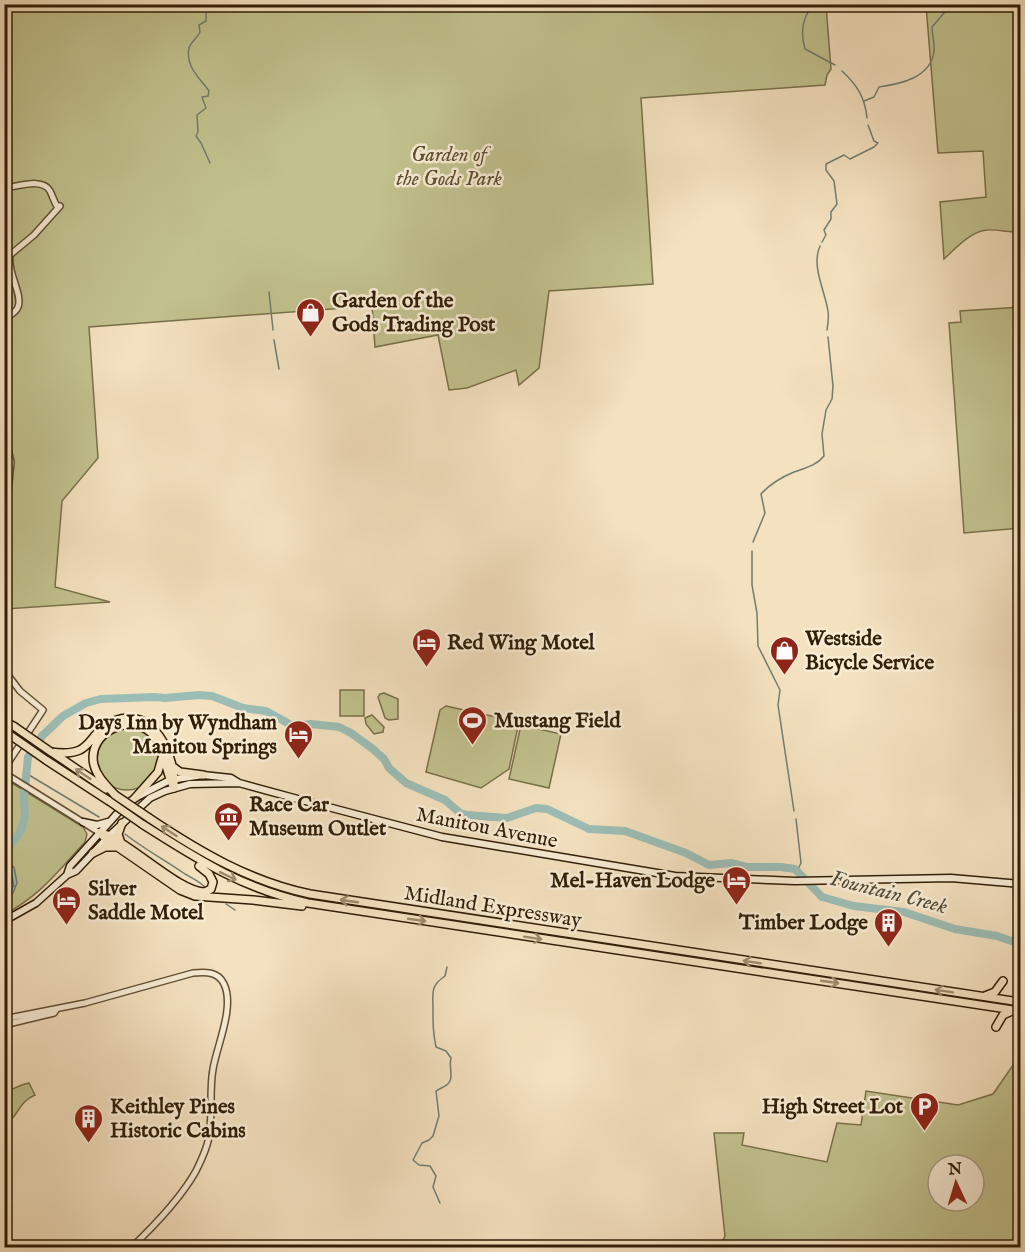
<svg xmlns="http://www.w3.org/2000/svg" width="1025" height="1252" viewBox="0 0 1025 1252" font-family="'IM FELL English',serif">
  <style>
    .green { fill: #c1c18e; stroke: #79704a; stroke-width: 1.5; fill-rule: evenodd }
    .water { fill: #9cbdb5; stroke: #717d6f; stroke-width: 1.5 }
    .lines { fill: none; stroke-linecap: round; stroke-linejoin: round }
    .stream { stroke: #717d6f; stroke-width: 1.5 }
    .river { stroke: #9cbdb5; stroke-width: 8 }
    .tertiary-casing { stroke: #624f35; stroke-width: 8 }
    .secondary-casing { stroke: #311e07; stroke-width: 9 }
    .trunk-casing { stroke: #311e07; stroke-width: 10 }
    .tertiary { stroke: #f8ecd5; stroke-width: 5 }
    .secondary { stroke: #f8ecd5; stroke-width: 6 }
    .trunk { stroke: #f4e1bf; stroke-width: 7 }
    .trunk-bridge-casing { stroke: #311e07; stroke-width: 10; stroke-linecap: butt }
    .trunk-bridge { stroke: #f4e1bf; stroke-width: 7 }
    .oneway { stroke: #9c896c }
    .labels { text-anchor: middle; stroke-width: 5; stroke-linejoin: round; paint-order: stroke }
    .park-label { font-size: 21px; font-style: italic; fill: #5c4f30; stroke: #f8ecd5 }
    .poi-label { font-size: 21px; font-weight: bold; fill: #311e07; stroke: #f8ecd5; text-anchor: start }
    .street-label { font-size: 21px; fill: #311e07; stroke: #f8ecd5 }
    .water-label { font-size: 22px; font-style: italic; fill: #514e3b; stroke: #f8ecd5 }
  </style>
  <rect width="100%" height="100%" fill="#f4e1bf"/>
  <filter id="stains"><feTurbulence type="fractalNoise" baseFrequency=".00333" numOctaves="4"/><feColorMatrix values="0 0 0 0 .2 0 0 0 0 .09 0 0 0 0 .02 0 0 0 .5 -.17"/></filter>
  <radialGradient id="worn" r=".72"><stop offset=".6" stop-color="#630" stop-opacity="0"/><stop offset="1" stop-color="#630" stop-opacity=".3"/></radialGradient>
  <path class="green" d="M4,5H826L831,69L827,75L825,85L641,98L653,284L549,291L539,368L519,385L516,370L467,388L449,390L438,335L375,347L372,306L89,327L98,458L62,501L55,587L110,602L5,609Z
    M926,5H1020V232C1009,233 998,229 987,230C971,231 955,249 944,259L940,202L986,197L983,151L938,153Z
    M1020,307V528L964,533L949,323L961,322L960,311Z
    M340,690H364V716H340Z
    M384,693L398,699V719L389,720L385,718L378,697L380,694Z
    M446,706L519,722L509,769L481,788L426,772L440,710Z
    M372,715L384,727L383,732L374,734L366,724L365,718Z
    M521,725L561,734L549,788L509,779Z
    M96 759a31 31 0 1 1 62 0a31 31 0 1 1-62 0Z
    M4,781L12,783L83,827L87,834L85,842C59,870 40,896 5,914Z
    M1018,1058H1020V1247H719L725,1236L714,1133H744L742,1145L827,1162L837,1123L861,1125L866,1091L958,1105L993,1094ZM938,1165H974V1201H938Z
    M29,1083L35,1095C18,1102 19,1116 5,1125V1090C13,1091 20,1084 29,1083Z"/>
  <path class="water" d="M10,866L14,867L17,883L13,893L5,895V891L14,886L12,876L6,874L5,876V868Z"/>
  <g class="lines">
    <path class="stream" d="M206,4V21L199,25L200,32C197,38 191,42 189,48C185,67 200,78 209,91L208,96L202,97L206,108L197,115L198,132L196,136L201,143L210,163
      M814,4C802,17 800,32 805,49L835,65
      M842,71C857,85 865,97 867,118
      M864,101L874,97L879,87C900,84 931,78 934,51C935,44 932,34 932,27L944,13L941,4
      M822,242L826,235L824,230L831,219V212L837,204L834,181L826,170V164L844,155L850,159L874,147L878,143L874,141L868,125
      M820,246C811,266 825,291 828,311C829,317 828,324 827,330
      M269,292L273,330
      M274,340L279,369
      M753,542L765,513L761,494C770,484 782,477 794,472C805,468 816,466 824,456L822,434L826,410L832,399L833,386L828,337
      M752,551V585L757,613L758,646L780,690L778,705L794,811
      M26,770L29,775L99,817
      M796,819L801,863L797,871
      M125,834C144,849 165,860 185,874C192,878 199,881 205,887
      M5,853L8,866
      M226,904L235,910
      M440,1203L433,1187L436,1176L430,1166L419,1165L413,1160L422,1143L429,1140L433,1136L439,1116L436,1091C439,1089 442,1088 445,1086C456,1080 448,1067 451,1058L446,1051L436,1047C433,1031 433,1025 433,1009C433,993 430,986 445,976L447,967"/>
    <path class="river" d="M4,854L21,831L25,816L24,797L28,757L42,736L63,716L86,703L101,699L155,697L165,698L199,695L212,696L243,708L266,711L293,726L311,724L339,727L351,733L373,749L384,759L389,768L406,783L445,800L460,813L467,815L507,818L536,808L547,809L589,829L625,831L686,853L709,865L732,863L747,867H781L795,869L822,897L854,906L904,912L955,929L997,936L1020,944"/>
    <defs>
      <path id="tertiary" d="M4,188C17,187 43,177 50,191C53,197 54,202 58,208
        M4,303L11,275
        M4,320C8,316 16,313 18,307C23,294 7,273 10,255L34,235L60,206
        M4,432L11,462L4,534
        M4,670L20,691L43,710L4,769
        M4,773L100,833
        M4,1019L85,1003L193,973C205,972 218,971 224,984C235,1007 217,1045 213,1069C209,1091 213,1114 209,1137C207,1148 201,1161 196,1171C181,1198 154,1226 131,1248
        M4,1025L54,1013L56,1010"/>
      <path id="secondary" d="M83,822L97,825L108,822
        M67,875L70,866L124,806L135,798L170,780L203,775L231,778L239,783L294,798L442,837L675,876L795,881L951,878L1020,884
        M4,921L36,903L67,875L76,871L109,836L150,798L165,791L190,784L239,783"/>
      <path id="trunk" d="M4,721L15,727
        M51,752C96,758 84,734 114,721C154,705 176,756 174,788
        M53,753L106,789
        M46,760L109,801
        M172,766L180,772L203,775
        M115,795C107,786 97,777 94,765C86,732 133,710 154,736C165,750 165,772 174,788
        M135,798L158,772L162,758
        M149,818C200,852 249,881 310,894L1020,1002
        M142,824C199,860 241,888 308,903L1020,1011
        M100,833L106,839L180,890L195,896L253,900L302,906
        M102,833C131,843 179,892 205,892L211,889L213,882L209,874L199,866
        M121,843L118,834L122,823
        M93,853L105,847H115
        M985,996L995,992L1003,981
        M996,1027L1003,1015L1012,1011"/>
    </defs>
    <use href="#tertiary" class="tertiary-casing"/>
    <use href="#secondary" class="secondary-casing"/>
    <use href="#trunk" class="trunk-casing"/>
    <use href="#tertiary" class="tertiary"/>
    <use href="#secondary" class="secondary"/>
    <use href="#trunk" class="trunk"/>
    <defs>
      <path id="trunk-bridge" d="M15,727L51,752
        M10,735L46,760
        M115,795L149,818
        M109,801L142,824"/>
    </defs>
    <use href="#trunk-bridge" class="trunk-bridge-casing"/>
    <use href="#trunk-bridge" class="trunk-bridge"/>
  </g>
  <defs><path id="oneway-shaft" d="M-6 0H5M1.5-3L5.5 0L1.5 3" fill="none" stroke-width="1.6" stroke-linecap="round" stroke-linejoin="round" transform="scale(1.5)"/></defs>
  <g class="oneway">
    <use href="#oneway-shaft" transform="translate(83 774) rotate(-146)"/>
    <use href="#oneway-shaft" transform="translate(169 831) rotate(-147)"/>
    <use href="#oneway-shaft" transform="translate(228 876) rotate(26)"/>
    <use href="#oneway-shaft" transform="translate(349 901) rotate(-172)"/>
    <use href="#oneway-shaft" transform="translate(417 920) rotate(8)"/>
    <use href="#oneway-shaft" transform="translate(533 938) rotate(9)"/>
    <use href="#oneway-shaft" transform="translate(752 962) rotate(-171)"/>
    <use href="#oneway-shaft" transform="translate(830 982) rotate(8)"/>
    <use href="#oneway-shaft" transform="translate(944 991) rotate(-171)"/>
  </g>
  <defs>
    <symbol id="shop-pin" viewBox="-11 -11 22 30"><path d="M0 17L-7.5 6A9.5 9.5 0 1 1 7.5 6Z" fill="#8f2418" stroke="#f8ecd5"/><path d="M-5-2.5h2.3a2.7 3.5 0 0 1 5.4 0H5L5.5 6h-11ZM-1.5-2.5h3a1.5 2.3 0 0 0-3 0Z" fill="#fff"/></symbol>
    <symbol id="hotel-pin" viewBox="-11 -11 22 30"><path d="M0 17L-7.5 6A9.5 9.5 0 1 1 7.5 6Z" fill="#8f2418" stroke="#f8ecd5"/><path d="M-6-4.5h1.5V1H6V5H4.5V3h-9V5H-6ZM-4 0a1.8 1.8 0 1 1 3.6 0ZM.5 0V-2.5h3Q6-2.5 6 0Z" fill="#fff"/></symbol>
    <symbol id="stadium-pin" viewBox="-11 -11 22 30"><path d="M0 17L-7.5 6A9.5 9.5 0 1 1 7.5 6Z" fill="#8f2418" stroke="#f8ecd5"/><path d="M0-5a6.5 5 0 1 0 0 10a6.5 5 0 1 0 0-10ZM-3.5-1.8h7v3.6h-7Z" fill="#fff"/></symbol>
    <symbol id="museum-pin" viewBox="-11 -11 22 30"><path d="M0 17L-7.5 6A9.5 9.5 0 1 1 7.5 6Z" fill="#8f2418" stroke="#f8ecd5"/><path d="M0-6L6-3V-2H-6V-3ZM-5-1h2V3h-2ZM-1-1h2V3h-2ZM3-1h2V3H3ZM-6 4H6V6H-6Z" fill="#fff"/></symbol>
    <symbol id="building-pin" viewBox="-11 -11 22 30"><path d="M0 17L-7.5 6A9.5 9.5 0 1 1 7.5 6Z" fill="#8f2418" stroke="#f8ecd5"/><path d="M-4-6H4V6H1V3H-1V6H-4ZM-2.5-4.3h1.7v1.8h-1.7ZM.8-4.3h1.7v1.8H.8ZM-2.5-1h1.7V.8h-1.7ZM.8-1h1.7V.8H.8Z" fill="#fff"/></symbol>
    <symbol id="parking-pin" viewBox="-11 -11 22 30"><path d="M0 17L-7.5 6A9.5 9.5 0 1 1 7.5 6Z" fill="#8f2418" stroke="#f8ecd5"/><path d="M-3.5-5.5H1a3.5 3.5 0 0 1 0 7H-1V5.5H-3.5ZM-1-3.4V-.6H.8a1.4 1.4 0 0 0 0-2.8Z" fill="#fff"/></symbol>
  </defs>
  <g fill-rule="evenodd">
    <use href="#shop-pin" x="294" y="296" width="33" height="45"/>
    <use href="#hotel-pin" x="410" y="626" width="33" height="45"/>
    <use href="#shop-pin" x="768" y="634" width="33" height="45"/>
    <use href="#stadium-pin" x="456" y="704" width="33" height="45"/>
    <use href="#hotel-pin" x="282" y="718" width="33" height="45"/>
    <use href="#museum-pin" x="212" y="800" width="33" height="45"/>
    <use href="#hotel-pin" x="720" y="864" width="33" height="45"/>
    <use href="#hotel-pin" x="50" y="884" width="33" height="45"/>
    <use href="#building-pin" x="872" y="906" width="33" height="45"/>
    <use href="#parking-pin" x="908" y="1090" width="33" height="45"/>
    <use href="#building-pin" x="72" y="1102" width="33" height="45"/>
  </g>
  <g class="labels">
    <g class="park-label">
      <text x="449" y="161">Garden of<tspan x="449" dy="24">the Gods Park</tspan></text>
    </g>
    <g class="poi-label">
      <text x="332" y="307">Garden of the<tspan x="332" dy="24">Gods Trading Post</tspan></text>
      <text x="805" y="645">Westside<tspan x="805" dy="24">Bicycle Service</tspan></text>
      <text x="447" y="649">Red Wing Motel</text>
      <text x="494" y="727">Mustang Field</text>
      <text x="277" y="729" text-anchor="end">Days Inn by Wyndham<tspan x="277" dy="24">Manitou Springs</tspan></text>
      <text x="249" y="811">Race Car<tspan x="249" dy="24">Museum Outlet</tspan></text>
      <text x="715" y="887" text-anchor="end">Mel-Haven Lodge</text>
      <text x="88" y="895">Silver<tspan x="88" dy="24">Saddle Motel</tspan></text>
      <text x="868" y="929" text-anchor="end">Timber Lodge</text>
      <text x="110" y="1113">Keithley Pines<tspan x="110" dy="24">Historic Cabins</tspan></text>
      <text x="903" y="1113" text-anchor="end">High Street Lot</text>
    </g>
    <g class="street-label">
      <text transform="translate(487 827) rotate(11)" y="7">Manitou Avenue</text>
      <text transform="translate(493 906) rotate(9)" y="7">Midland Expressway</text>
    </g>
    <g class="water-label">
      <text transform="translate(889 891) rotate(14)" y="8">Fountain Creek</text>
    </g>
  </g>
  <rect width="1025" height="1252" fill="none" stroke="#f4e1bf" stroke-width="24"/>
  <rect x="6" y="6" width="1013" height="1240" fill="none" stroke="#311e07" stroke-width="3"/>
  <rect x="12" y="12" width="1001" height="1228" fill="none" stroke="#311e07" stroke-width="1.5"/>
  <g transform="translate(956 1183) rotate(356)"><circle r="28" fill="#f8ecd5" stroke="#a89a83" stroke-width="1.5"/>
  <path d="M0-4.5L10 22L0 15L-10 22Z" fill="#8f2418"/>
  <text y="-9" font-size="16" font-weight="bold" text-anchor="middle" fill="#311e07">N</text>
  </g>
  <rect width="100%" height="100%" filter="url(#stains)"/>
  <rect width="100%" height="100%" fill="url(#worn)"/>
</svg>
